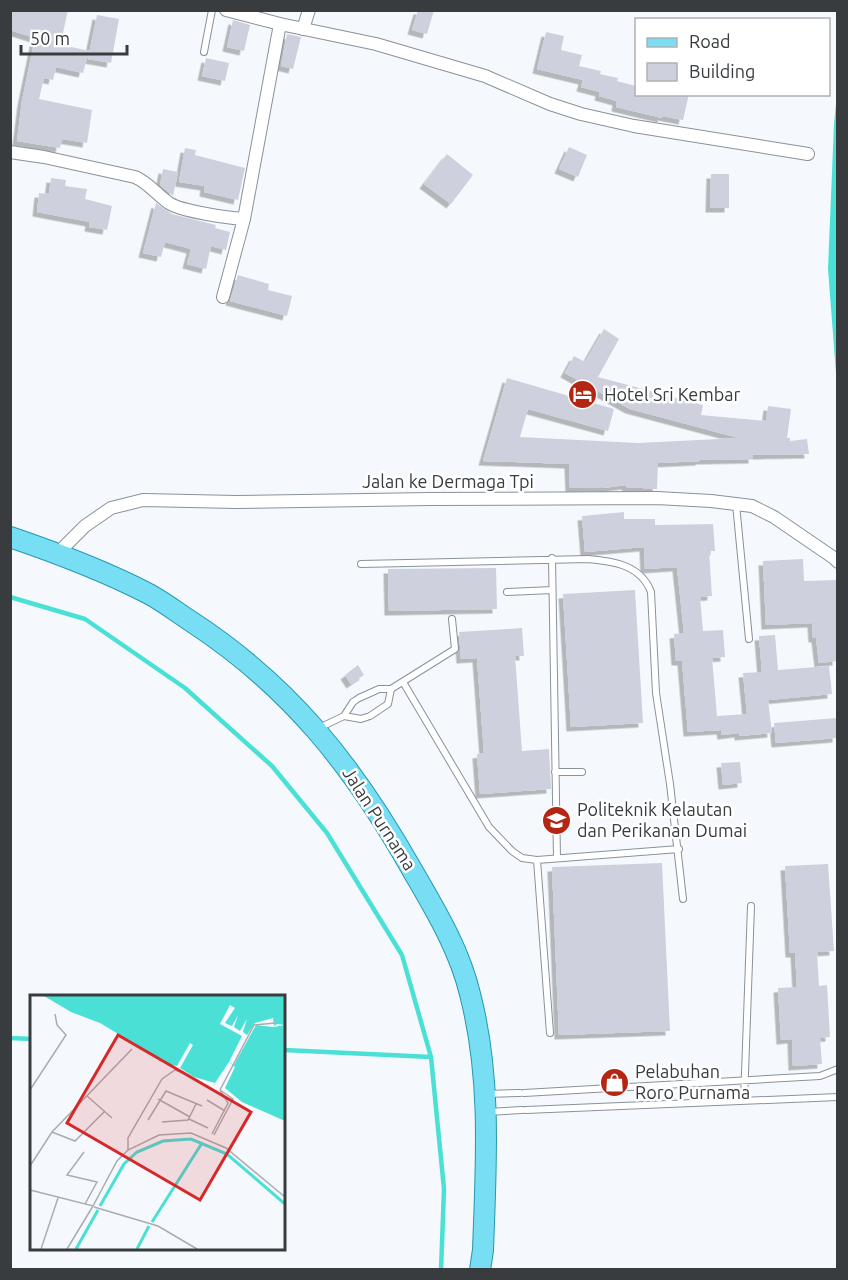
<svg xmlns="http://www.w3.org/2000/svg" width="848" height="1280" viewBox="0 0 848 1280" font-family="Ubuntu,sans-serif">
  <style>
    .water { fill: #4ae0d6 }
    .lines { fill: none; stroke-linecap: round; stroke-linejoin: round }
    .stream { stroke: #4ae0d6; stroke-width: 4.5 }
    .building { fill: #ced1dd; filter: url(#shadow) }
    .service-casing { stroke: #88929a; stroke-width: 8 }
    .minor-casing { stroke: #88929a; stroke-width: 14 }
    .primary-casing { stroke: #2697af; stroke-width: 22 }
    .service { stroke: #fff; stroke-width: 6 }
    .minor { stroke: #fff; stroke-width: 12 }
    .primary { stroke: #77def4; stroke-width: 20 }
    .labels { text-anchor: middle; stroke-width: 5; stroke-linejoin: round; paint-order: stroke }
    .poi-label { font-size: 18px; fill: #383c3f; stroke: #fff; text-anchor: start }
    .street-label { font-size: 18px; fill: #383c3f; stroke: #fff }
    .inset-river { fill: none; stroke: #4ae0d6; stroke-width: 3 }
    .inset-road { fill: none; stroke: #a9adb1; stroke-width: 1.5 }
    .view { fill: #d62828; fill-opacity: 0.15; stroke: #d62828; stroke-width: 3 }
    .inset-edge { fill: none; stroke: #383c3f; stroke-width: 3 }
  </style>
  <defs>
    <filter id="shadow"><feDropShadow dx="-4.5" dy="4.5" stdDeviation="0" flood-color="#0004"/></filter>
  </defs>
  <rect width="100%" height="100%" fill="#f5f9fd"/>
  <path class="water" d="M837,94H838L837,386L828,269L834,124Z"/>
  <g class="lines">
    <path class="stream" d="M10,597L85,619L185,688L272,766L327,833L402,955L431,1057L444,1189L441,1270
      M10,1038L32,1039
      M284,1050L431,1057"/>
  </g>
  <path class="building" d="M10,10H68L63,33L66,34L63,45L89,51L83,73L56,67L53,80L44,78L39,99L92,110L87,143L62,139L60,148L17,141L22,101L35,38L10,30Z
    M418,10H434L427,34L412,30Z
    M97,15L119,19L111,63L88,59Z
    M233,20L250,25L244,51L227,47Z
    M546,32L564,36L561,50L582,55L579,66L601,71L600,74L618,78L617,81L636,86V94H689L683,120L662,116V118L616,107L617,101L599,96L600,92L581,87L583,80L537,69Z
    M287,34L301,37L293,69L281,66Z
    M206,58L229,63L225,81L202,76Z
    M569,147L587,155L578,177L559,169Z
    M185,148L196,150L195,155L245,168L238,200L204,192L205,186L179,182Z
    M447,154L473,175L451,204L424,184Z
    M163,169L178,172L173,196L160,185Z
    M711,174H729V208H710Z
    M51,178L66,180L65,186L87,189L85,199L112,206L107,230L89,227L90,222L37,212L39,193L49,194Z
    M156,203L172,214L216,225L215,228L230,232L226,250L211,246L206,269L187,264L191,249L165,242L161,257L143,253Z
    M238,275L269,284L268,290L292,296L287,316L230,301Z
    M604,329L619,339L598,377L703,405L701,415L766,421L768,406L791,409L787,438H790V441L807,439L809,454L753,455V459L700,460V461L658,463L657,489H643V487L627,488L626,485L603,488L602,487L570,488L569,464L483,461L507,378L614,409L608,431L528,409L520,437L638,443L739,438L630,409L565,373L574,356L585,362Z
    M624,512V519H655V525L713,524L715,551H709L712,596L700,597L703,631L723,630L725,657L712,658L717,716L747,714L743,673L762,672L759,636L775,635L778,670L829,666L832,694L768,700L772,733L739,736V733L722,735L721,730L688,732L682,661H676L674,634L684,633L677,567L645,569L644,547L585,552L582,516Z
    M803,559L804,581L836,580L837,661L819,663L816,638H813L812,623L766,625L763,561Z
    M496,568L497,609L389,611L388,569Z
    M635,590L643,723L571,727L563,594Z
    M522,628L524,656H515L522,751L549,749L551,789L480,794L477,754L484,753L477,658L461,659L459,632Z
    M358,665L364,675L351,684L345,675Z
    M837,718V738L776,743L774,723Z
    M740,762L742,783L723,785L721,763Z
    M662,863L670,1031L559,1035L552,867Z
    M828,864L834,951L817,952L819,986L827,985L830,1037L820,1038L822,1064L793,1066L792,1039L781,1040L778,988L797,987L795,953H790L785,866Z"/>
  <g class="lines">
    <defs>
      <path id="service" d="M204,52L212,10
        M736,504L749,639
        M552,558L557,858
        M361,564L588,559C613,561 641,565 651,592L656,693L670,784L683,899
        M507,592L552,590
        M403,682L489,827L512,851L522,858L537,860L679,849
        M391,689L455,649L452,619
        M359,698L379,689H391L388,704L370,716
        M356,700L353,702L344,716L361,719L367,717
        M319,728L344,716
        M555,772H582
        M537,860L550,1033
        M524,1093L820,1076L838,1069
        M486,1094L520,1093
        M744,1101L751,906
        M526,1110L838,1097
        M487,1112L522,1110"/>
      <path id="minor" d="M226,10L280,24L376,44L485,76L550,104L581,114L634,126L808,154
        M303,29L309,10
        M10,152L44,157L135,177C149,183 157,195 169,203C180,211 228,218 244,219
        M223,297L244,219L280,24
        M58,553L85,526L111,508L143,500L236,502L430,499L657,498L711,501L752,506L774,517L834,558L838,562"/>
      <path id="primary" d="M10,537C57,553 105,571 149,594C164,602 178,613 192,622C291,687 353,766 411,868C434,908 459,948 470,994C492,1079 486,1164 483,1250L480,1270"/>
    </defs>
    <use href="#service" class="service-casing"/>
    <use href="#minor" class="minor-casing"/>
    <use href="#primary" class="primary-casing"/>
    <use href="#service" class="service"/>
    <use href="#minor" class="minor"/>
    <use href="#primary" class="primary"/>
  </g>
  <defs>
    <symbol id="hotel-disc" viewBox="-11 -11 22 22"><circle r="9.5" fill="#b32613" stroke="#fff"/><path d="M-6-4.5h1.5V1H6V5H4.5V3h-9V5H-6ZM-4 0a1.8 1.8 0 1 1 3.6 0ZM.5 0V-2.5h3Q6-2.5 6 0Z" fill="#fff"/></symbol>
    <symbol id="university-disc" viewBox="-11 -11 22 22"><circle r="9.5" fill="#b32613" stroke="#fff"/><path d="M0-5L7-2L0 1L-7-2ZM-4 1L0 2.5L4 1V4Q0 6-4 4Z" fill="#fff"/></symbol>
    <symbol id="shop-disc" viewBox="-11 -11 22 22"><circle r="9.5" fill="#b32613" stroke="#fff"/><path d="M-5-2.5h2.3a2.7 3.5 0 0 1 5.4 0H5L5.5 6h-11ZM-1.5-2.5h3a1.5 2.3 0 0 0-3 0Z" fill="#fff"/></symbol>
  </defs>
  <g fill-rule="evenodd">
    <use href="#hotel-disc" x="566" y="378" width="33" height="33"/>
    <use href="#university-disc" x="540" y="804" width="33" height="33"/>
    <use href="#shop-disc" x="598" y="1066" width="33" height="33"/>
  </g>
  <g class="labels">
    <g class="poi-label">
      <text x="604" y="401">Hotel Sri Kembar</text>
      <text x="577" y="816">Politeknik Kelautan<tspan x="577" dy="21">dan Perikanan Dumai</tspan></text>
      <text x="635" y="1078">Pelabuhan<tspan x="635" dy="21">Roro Purnama</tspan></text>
    </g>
    <g class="street-label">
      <text x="448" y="488">Jalan ke Dermaga Tpi</text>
      <text transform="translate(379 819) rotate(57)" y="6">Jalan Purnama</text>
    </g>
  </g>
  <g transform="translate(30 995)">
    <rect width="255" height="255" fill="#f5f9fd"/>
    <path d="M14,1H255V126L212,107L195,93L205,72L199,67L185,88L164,82L150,73L163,50L160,48L147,71L138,69L70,28L41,17Z" fill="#4ae0d6"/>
    <path d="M200,10L205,13L195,28L202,31L208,20L204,32L210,36L217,24L213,37L217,40L225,28L243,23L244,31L247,29L255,30L243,32L226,30L204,70L199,67L212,41L190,29Z" fill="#f5f9fd"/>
    <path class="inset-river" d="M70,211L94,169L107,157L133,146L161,144L197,159L255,209M122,227L172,148M46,254L68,215M107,254L119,231"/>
    <path class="inset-road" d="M0,95L36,40L27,30L25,19M190,95L224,30L245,28M57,101L82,123M128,104L160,122M177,105L195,116M159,124L178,133M118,125L136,96L172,111M132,127L158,125L166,109M22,137L45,146L75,116M182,139L198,108L190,95L203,104L184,140M98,155V143L132,84L145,75L156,79M54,157L37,180L67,187L55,209M0,171L22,137L102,54M0,195L63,211L87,166L98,155L129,140L161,138L196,153L255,202M64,212L128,231L167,254M11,254L28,203M37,254L63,211"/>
    <path class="view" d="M88,40L221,117L170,205L37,128Z"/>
    <rect width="255" height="255" class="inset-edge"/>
  </g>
  <rect width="848" height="1280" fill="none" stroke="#383c3f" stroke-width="24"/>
  <rect x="635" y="18" width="195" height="78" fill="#ffffff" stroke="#afb1b2" stroke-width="1.5"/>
  <rect x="647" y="38" width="30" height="9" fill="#77def4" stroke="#afb1b2" stroke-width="1.5"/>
  <text x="689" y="48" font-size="18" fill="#383c3f">Road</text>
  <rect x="647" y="63" width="30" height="18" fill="#ced1dd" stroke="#afb1b2" stroke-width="1.5"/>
  <text x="689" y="78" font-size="18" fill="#383c3f">Building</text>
  <path d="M21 45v9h106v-9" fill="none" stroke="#383c3f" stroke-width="3"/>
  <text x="30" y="45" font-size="18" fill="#383c3f" stroke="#ffffff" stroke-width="4.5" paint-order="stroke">50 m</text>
</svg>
